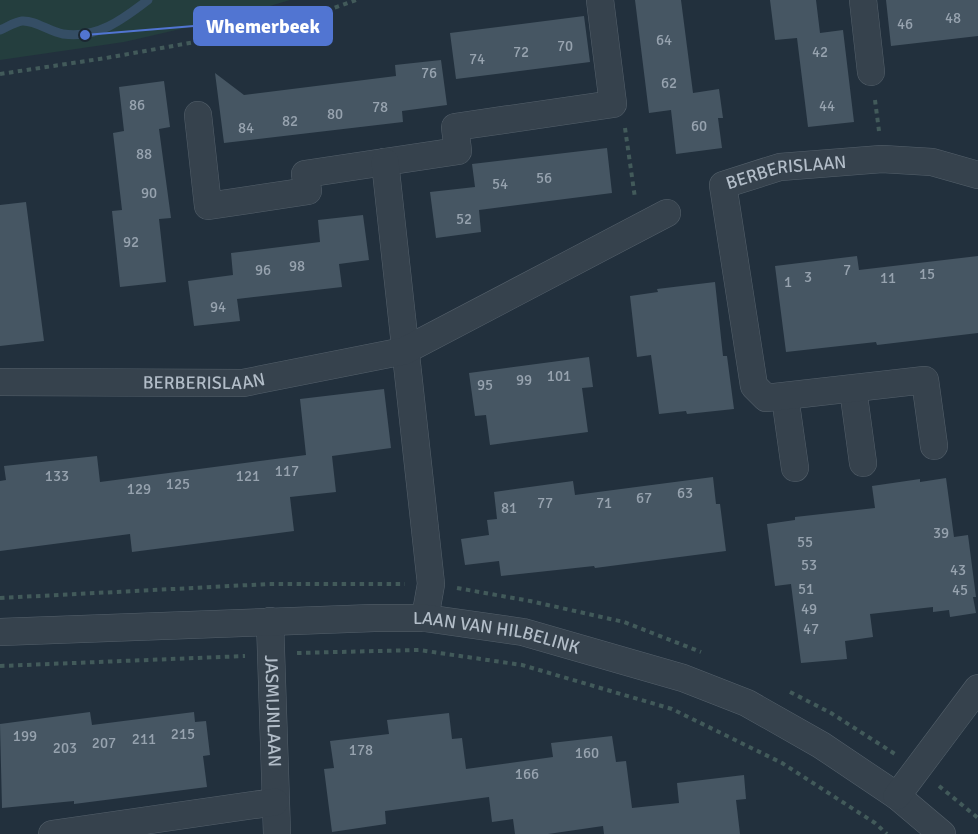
<svg xmlns="http://www.w3.org/2000/svg" width="978" height="834" viewBox="0 0 978 834" font-family="Signika,sans-serif">
  <style>
    .green { fill: #243e3e }
    .lines { fill: none; stroke-linecap: round; stroke-linejoin: round }
    .stream { stroke: #354e65; stroke-width: 9 }
    .building { fill: #465663 }
    .street-casing { stroke: #54606b; stroke-width: 28 }
    .path { stroke: #425a5a; stroke-width: 4; stroke-dasharray: 4.5 4.5; stroke-linecap: butt }
    .street { stroke: #36424d; stroke-width: 27 }
    .labels { text-anchor: middle; stroke-width: 5; stroke-linejoin: round; paint-order: stroke }
    .number-label { font-size: 15px; fill: #97a3af }
    .street-label { font-size: 18px; fill: #b2bdc8; stroke: #1b2732 }
    .leader { fill: none; stroke: #5175d2; stroke-width: 2 }
    .callout-dot { fill: #5175d2; stroke: #1b2732; stroke-width: 2 }
    .callout { fill: #5175d2; stroke: #5175d2; stroke-width: 2 }
    .callout-label { font-size: 20px; text-anchor: middle; font-weight: bold; fill: #fff }
  </style>
  <rect width="100%" height="100%" fill="#22303d"/>
  <path class="green" d="M0,0H290L237,16L124,42L0,60Z"/>
  <g class="lines">
    <path class="stream" d="M0,30C7,27 15,22 22,21C35,20 50,32 63,34C97,39 122,20 148,0"/>
  </g>
  <path class="building" d="M635,0H681L693,93L719,89L723,118H718L722,148L676,154L671,110L649,113Z
    M770,0H816L820,33L843,30L854,122L808,127L797,38L775,40Z
    M886,0H978V36L891,46Z
    M584,16L590,62L456,79L450,33Z
    M441,60L447,105L402,111L403,122L224,143L215,73L244,95L396,76L395,65Z
    M164,81L170,127L159,129L171,218L159,219L166,282L120,287L112,211L122,210L113,133L124,131L119,87Z
    M607,148L612,193L479,210L481,232L436,238L430,192L475,187L472,164Z
    M26,202L44,341L0,346V205Z
    M363,215L369,260L339,264L342,287L237,299L240,321L194,326L188,281L233,275L231,253L320,242L318,220Z
    M857,256L859,270L978,256V333L877,345L876,342L786,352L775,266Z
    M715,282L723,356H727L734,409L687,414L686,411L659,414L651,355L637,357L630,296L658,292L657,289Z
    M589,357L593,387L582,388L588,432L490,445L486,415L475,416L469,373Z
    M384,389L391,448L332,456L336,492L290,497L294,531L132,552L130,534L0,551V481L6,480L4,466L97,456L100,482L306,455L300,399Z
    M713,477L716,504H720L726,551L595,568L594,566L501,576L499,561L465,565L461,539L489,535L487,520L497,519L494,492L573,481L575,495Z
    M946,478L954,537L968,535L976,597H973L976,613L950,617L949,610L933,612V607L870,614L873,637L845,641L847,659L801,663L791,584L775,586L767,524L795,520V517L875,508L872,486L920,479V482Z
    M90,712L92,725L194,712L195,722L206,721L210,755L203,756L207,787L74,804V801L2,808L0,724Z
    M449,713L452,739L462,738L466,769L553,757L551,743L612,736L616,762L626,761L632,808L679,803L677,783L744,775L746,799L736,800L740,834H604L603,826L548,834H515L513,819L492,822L489,797L385,811L386,824L332,832L324,769L334,768L330,741L389,734L387,720Z"/>
  <g class="lines">
    <defs>
      <g id="street">
        <path d="M863,0L871,72"/>
        <path d="M198,115L208,206L308,191L305,174L458,151L455,127L613,104L600,0"/>
        <path d="M385,162L431,584L425,618"/>
        <path id="s1" d="M0,382L243,383L404,351L667,213"/>
        <path d="M853,389L863,463"/>
        <path d="M785,397L795,468"/>
        <path id="s2" d="M934,446L925,380L766,398L754,386L723,185L780,167L882,159L932,162L978,175"/>
        <path id="s3" d="M270,621L277,834"/>
        <path id="s4" d="M0,632L374,618H425L523,632L683,678L747,703L821,745L897,796L942,834"/>
        <path d="M897,796L978,688"/>
        <path d="M52,834L275,802"/>
      </g>
    </defs>
    <use href="#street" class="street-casing"/>
    <path class="path" d="M0,74L106,58L284,26L356,0
      M875,100L879,131
      M625,128L635,198
      M457,588L530,601L624,622L701,652
      M0,598L269,584H405
      M297,653L419,650L522,665L672,709L782,763L875,823L887,834
      M0,666L245,656
      M790,692L831,713L895,754
      M939,786L978,818"/>
    <use href="#street" class="street"/>
  </g>
  <g class="labels">
    <g class="number-label">
      <text x="953" y="23">48</text>
      <text x="905" y="29">46</text>
      <text x="664" y="45">64</text>
      <text x="565" y="51">70</text>
      <text x="521" y="57">72</text>
      <text x="820" y="57">42</text>
      <text x="477" y="64">74</text>
      <text x="429" y="78">76</text>
      <text x="669" y="88">62</text>
      <text x="137" y="110">86</text>
      <text x="827" y="111">44</text>
      <text x="380" y="112">78</text>
      <text x="335" y="119">80</text>
      <text x="290" y="126">82</text>
      <text x="699" y="131">60</text>
      <text x="246" y="133">84</text>
      <text x="144" y="159">88</text>
      <text x="544" y="183">56</text>
      <text x="500" y="189">54</text>
      <text x="149" y="198">90</text>
      <text x="464" y="224">52</text>
      <text x="131" y="247">92</text>
      <text x="297" y="271">98</text>
      <text x="263" y="275">96</text>
      <text x="847" y="275">7</text>
      <text x="927" y="279">15</text>
      <text x="808" y="282">3</text>
      <text x="888" y="283">11</text>
      <text x="788" y="287">1</text>
      <text x="218" y="312">94</text>
      <text x="559" y="381">101</text>
      <text x="524" y="385">99</text>
      <text x="485" y="390">95</text>
      <text x="287" y="476">117</text>
      <text x="57" y="481">133</text>
      <text x="248" y="481">121</text>
      <text x="178" y="489">125</text>
      <text x="139" y="494">129</text>
      <text x="685" y="498">63</text>
      <text x="644" y="503">67</text>
      <text x="545" y="508">77</text>
      <text x="604" y="508">71</text>
      <text x="509" y="513">81</text>
      <text x="941" y="538">39</text>
      <text x="805" y="547">55</text>
      <text x="809" y="570">53</text>
      <text x="958" y="575">43</text>
      <text x="806" y="594">51</text>
      <text x="960" y="595">45</text>
      <text x="809" y="614">49</text>
      <text x="811" y="634">47</text>
      <text x="183" y="739">215</text>
      <text x="25" y="741">199</text>
      <text x="144" y="744">211</text>
      <text x="104" y="748">207</text>
      <text x="65" y="753">203</text>
      <text x="361" y="755">178</text>
      <text x="587" y="758">160</text>
      <text x="527" y="779">166</text>
    </g>
    <g class="street-label">
      <text dy="6" stroke="none"><textPath href="#s2" startOffset="512">BERBERISLAAN</textPath></text>
      <text dy="6" stroke="none"><textPath href="#s1" startOffset="204">BERBERISLAAN</textPath></text>
      <text dy="6" stroke="none"><textPath href="#s4" startOffset="498">LAAN VAN HILBELINK</textPath></text>
      <text dy="6" stroke="none"><textPath href="#s3" startOffset="90">JASMIJNLAAN</textPath></text>
    </g>
  </g>
  <path class="leader" d="M85 35L194 26"/>
  <circle class="callout-dot" cx="85" cy="35" r="6"/>
  <rect class="callout" x="194" y="7" width="138" height="38" rx="6"/>
  <g class="callout-label">
    <text x="263" y="33">Whemerbeek</text>
  </g>
</svg>
